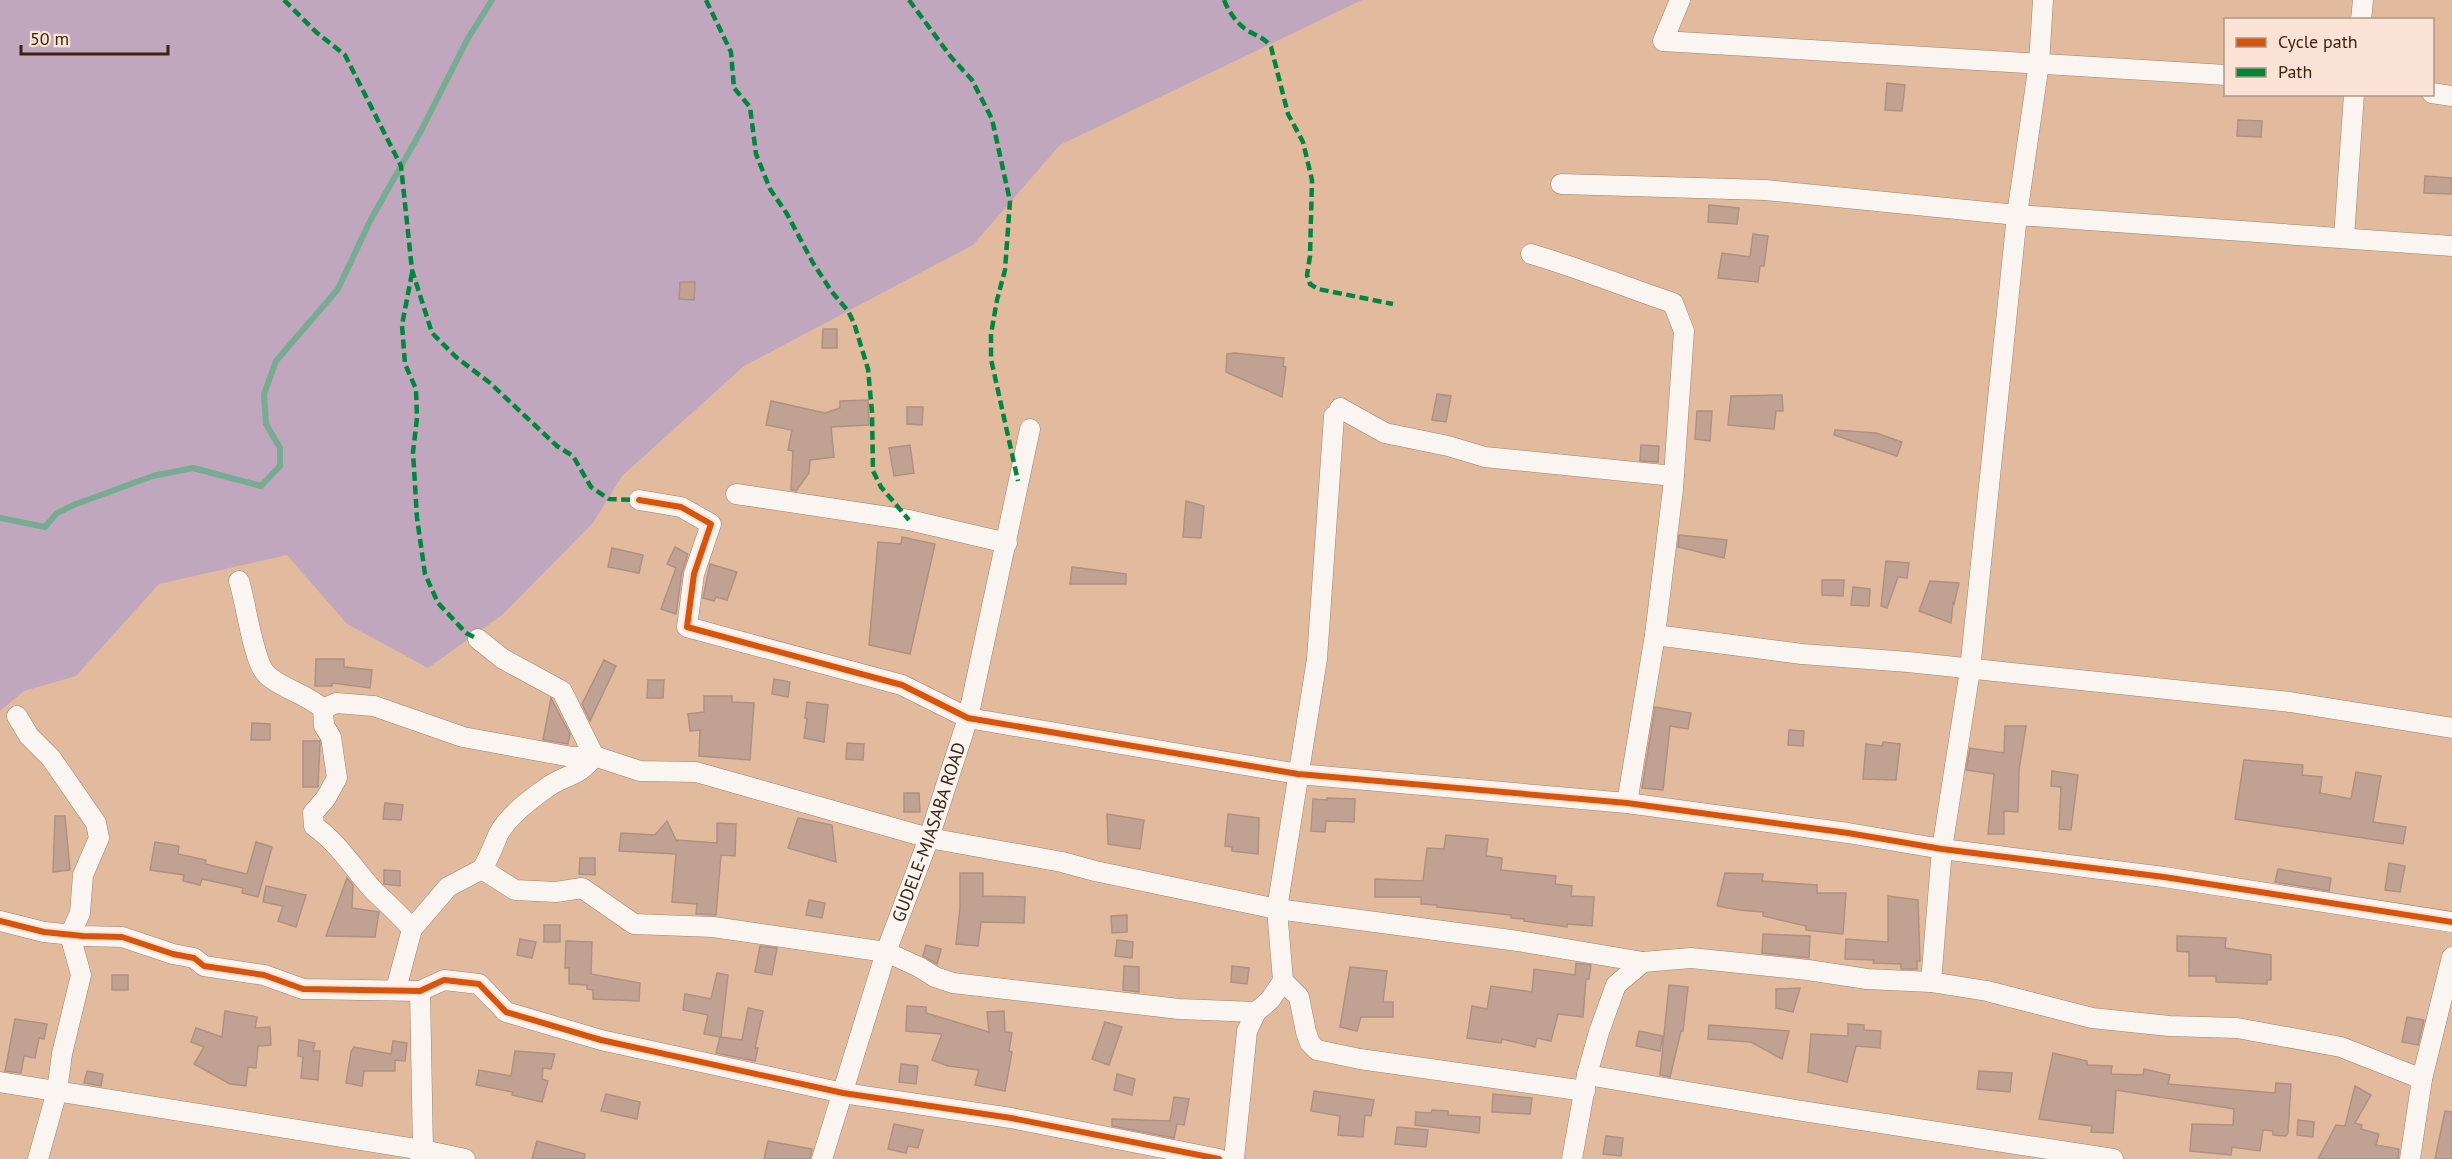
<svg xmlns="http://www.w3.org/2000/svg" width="2452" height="1159" viewBox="0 0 2452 1159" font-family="'PT Sans',sans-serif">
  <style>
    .green { fill: #c1a7bd }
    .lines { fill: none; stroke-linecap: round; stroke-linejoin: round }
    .stream { stroke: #78ab93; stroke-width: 6 }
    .building { fill: #c1a292; stroke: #b09080; stroke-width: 1.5 }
    .minor-casing { stroke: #9e806a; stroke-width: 21 }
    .minor { stroke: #fbf5f1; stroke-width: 20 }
    .quiet { stroke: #00873e; stroke-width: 4.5; stroke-dasharray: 9 4.5; stroke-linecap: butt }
    .cycleway-casing { stroke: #fae3d5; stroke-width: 10 }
    .cycleway { stroke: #d7540c; stroke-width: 6 }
    .labels { text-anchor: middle; stroke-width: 5; stroke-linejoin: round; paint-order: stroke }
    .street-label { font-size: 18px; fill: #3e220e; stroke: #fae3d5 }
  </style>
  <rect width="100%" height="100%" fill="#e2bb9f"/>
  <path class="green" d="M0,0H1362L1060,145L973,245L744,366L622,476L593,523L502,615L428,668L347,624L287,555L159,584L76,676L24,691L0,711Z"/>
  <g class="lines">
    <path class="stream" d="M0,518L45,527L57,513L76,504L153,476L193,468L261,486L280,466V448L266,424L264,394L276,361L338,289L370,221L422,129L467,40L492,0"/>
  </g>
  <path class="building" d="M1887,83L1905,85L1902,111L1885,110Z
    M2238,120L2262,121L2261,137L2237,136Z
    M2425,176L2452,178V194L2424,193Z
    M1709,205L1739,208L1737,224L1708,222Z
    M1753,234L1768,236L1764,266H1760L1758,282L1718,278L1722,253L1750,257Z
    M680,282H695L694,300L679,299Z
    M823,329H837V348H822Z
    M1234,353L1284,358L1283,366L1286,367L1282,397L1226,372L1227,354Z
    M1437,394L1451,396L1446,422L1432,420Z
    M1782,395L1783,411H1776L1774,429L1728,425L1731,396Z
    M868,400L869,425L831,427L834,457L810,460L809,473L796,491L791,490L793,451L788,450L792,430L766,425L771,401L825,413L840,408V401Z
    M907,407H923L922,425L907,424Z
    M1697,411H1712L1710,441L1695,439Z
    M1835,430L1876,433L1902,442L1897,456L1834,435Z
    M910,445L914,473L894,476L889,448Z
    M1641,445L1659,446L1658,462L1640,461Z
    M1186,501L1204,506L1201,538L1183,537Z
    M1679,535L1727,540L1724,558L1678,547Z
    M902,537L935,544L910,654L869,645L878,542L901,544Z
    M675,547L688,554L682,572L676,614L661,609L676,568L667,564Z
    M612,548L643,555L639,573L608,567Z
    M1886,561L1909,563L1907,578L1898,577L1887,608L1881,606Z
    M710,564L737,572L727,600L716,597L714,601L703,598Z
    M1072,567L1126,574V584H1070Z
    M1822,580H1844L1843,596L1822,595Z
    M1930,581L1959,583L1954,604L1953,603L1951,623L1919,611Z
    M1853,587L1870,589L1869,606L1851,605Z
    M316,659H344V667L372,670L370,688L332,683V686H315Z
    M604,660L616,666L590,721L582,704Z
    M774,679L790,682L788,697L772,694Z
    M648,680H664L663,698H647Z
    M704,696H732V702L754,703L750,760L699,756L700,730L690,731L688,714L704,712Z
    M551,698L570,734L568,744L543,740Z
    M807,702L828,705L824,742L804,738L807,719L805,718Z
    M1655,707L1691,713L1688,729L1670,726L1663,790L1642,788Z
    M252,723L270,724V740H251Z
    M2005,726H2026L2019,770L2018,812L2004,811V834H1988L1994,774L1966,770L1970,748L2004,753Z
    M1789,730L1804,731L1803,746L1788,745Z
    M303,741H320L318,787H303Z
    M1883,742L1900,744L1896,780L1863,779L1866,744L1882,746Z
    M847,743L864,744L863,760L846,759Z
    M2244,760L2303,765L2302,775L2322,777L2320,793L2351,799L2356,772L2381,776L2373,822L2406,827L2403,844L2235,819Z
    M2052,771L2078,775L2071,830L2059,829L2061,787L2051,786Z
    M904,793H919L920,812H904Z
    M1327,798L1355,799L1354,822L1326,821L1325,832L1311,831L1313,799L1327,800Z
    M385,803L403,805L401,820L383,819Z
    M1107,814L1144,820L1140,849L1108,844Z
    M1228,814L1259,818L1258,854L1232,851V847L1225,846Z
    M55,816H65L70,870L53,872Z
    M798,818L832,825L836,862L788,848Z
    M667,821L677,842V840L717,843V823L736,824L735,856L721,855L716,915L696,914L697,904L672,902L676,854L619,851L621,833L655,835Z
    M1446,835L1488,839L1486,856L1502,858L1501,870L1556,876L1555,884L1572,886L1571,896L1594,897L1592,926L1567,924V927L1524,921V919L1511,918V915L1437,907V905L1421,904V897H1375V879L1423,881L1427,848L1444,849Z
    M155,842L179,846L178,854L206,860L205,864L247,874L256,842L272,847L258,897L242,893L243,888L202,879L200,885L183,881L184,875L150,870Z
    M580,858H595V875L579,874Z
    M2389,863L2405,866L2400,892L2385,890Z
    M2278,869L2331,878L2329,891L2275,882Z
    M384,870L400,871V886L384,884Z
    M960,873H983V896L1025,897L1024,923L981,922L978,946L956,944L960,908Z
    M1725,873L1763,874L1762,881L1817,885V893H1846L1843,934L1806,930V926L1763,916V912L1739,910L1717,906Z
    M347,878L353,885L352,908L379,912L375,937L326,936Z
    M266,886L306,895L296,927L278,921L283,906L263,902Z
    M1888,896L1918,900L1920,961H1917V969H1901V964L1873,963L1874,960L1845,959L1846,939L1888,942Z
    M809,900L825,903L822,918L806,915Z
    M1127,915V932L1112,933L1111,916Z
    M544,925H560V942H544Z
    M1763,934L1810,936L1809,958L1762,953Z
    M2177,936L2226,938L2225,948L2271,955V980H2267V984L2216,982V976H2189V952L2177,951Z
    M520,939L536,942L532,958L517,955Z
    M1117,940L1133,942L1132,958L1115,956Z
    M566,941L592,942L591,974L640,983L639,1001L593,999V990L587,989V985L569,984V968H565Z
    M926,945L941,949L937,964L923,956Z
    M760,946L777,948L772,975L755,972Z
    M1576,963L1591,965L1589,979H1586L1583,1017L1558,1014L1551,1041L1537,1038L1535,1047L1502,1039L1501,1043L1467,1038L1472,1006L1487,1009L1491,986L1532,992L1534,969L1575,975Z
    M1124,966L1139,967V992L1123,990Z
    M1232,966L1249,968L1247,984L1231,982Z
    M1350,967L1387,971L1383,1002H1393V1017H1361L1357,1031L1340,1027Z
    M717,973L728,975L721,1037L742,1040L748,1008L763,1011L755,1048H758L755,1061L716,1053L720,1037L704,1034L708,1015L683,1010L685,994L711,999Z
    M112,975H128V990H112Z
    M1669,985L1688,987L1683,1031H1681L1670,1077L1660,1075Z
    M1800,988L1793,1012L1776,1008V989Z
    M907,1006L926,1007V1013L989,1032L987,1012L1004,1011L1005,1032L1012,1033L1009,1051L1012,1052L1005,1091L975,1085L979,1070L948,1066L932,1060L942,1034L906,1031Z
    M225,1011L257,1017L255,1028L270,1027L271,1045L258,1046L256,1068L248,1067L246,1086L230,1084L194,1064L204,1047L191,1042L196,1028L222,1037Z
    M2407,1017L2424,1020L2418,1045L2402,1042Z
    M15,1019L47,1024L44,1039L39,1038L35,1058L24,1056L21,1073L5,1071Z
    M1105,1022L1122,1027L1109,1065L1092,1059Z
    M1848,1024L1864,1025V1030L1881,1031L1880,1048L1856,1046L1847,1082L1808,1072L1811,1034L1848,1036Z
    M1709,1025L1789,1031L1782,1059L1751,1042L1708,1039Z
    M1639,1031L1663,1036L1660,1051L1636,1046Z
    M299,1040L315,1043L313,1051H320L318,1080L301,1078L303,1057L298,1056Z
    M393,1041L407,1043L405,1061L395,1060V1071H364L362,1086L346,1083L351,1052L354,1047L391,1054Z
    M515,1051L555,1054L551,1069L543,1068L542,1079L548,1081L542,1102L512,1095L513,1092L476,1085L479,1070L511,1076Z
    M2053,1053L2087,1061V1065L2112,1066L2111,1074L2143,1075L2144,1069L2170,1075L2168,1084L2275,1093L2276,1083L2291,1084L2288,1133L2286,1136L2273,1135V1131L2263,1130L2260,1151L2232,1147L2231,1155L2190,1151L2192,1124L2233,1125L2234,1109L2116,1090L2113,1133L2091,1132L2092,1126L2039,1119Z
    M901,1064L918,1066L916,1084L899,1082Z
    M87,1071L103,1074L101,1086L84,1083Z
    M1979,1071L2012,1073L2010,1092L1977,1089Z
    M1117,1074L1135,1079L1132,1095L1114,1090Z
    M2355,1086L2371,1095L2355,1123L2362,1125L2361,1129L2379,1134L2376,1145L2399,1149L2398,1159H2318L2336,1125L2345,1126Z
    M1314,1091L1374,1100L1371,1116L1365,1115L1363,1137L1338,1135L1340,1116L1311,1111Z
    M606,1094L640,1102L637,1119L601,1111Z
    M1493,1094L1532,1098L1530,1114L1492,1112Z
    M1174,1097L1189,1099L1184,1125L1177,1124L1174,1138L1112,1126V1119L1170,1121Z
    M1432,1110L1448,1111V1115L1480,1117L1479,1133L1415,1125L1416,1112L1431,1113Z
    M2445,1111L2452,1112V1159H2435Z
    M2298,1120L2314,1122L2313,1137L2297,1135Z
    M894,1124L923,1130L918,1148L908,1146L906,1153L888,1149Z
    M1397,1127L1428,1130L1426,1147L1395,1144Z
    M1606,1136L1623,1138L1621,1156L1603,1154Z
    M537,1141L585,1154L584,1159H532Z
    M768,1141L812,1149L810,1159H764Z"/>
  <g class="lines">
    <defs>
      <g id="minor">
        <path d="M1680,0L1663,41L2226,75"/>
        <path d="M2361,20L2363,0"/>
        <path d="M2432,93L2452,96"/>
        <path d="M1561,184L1765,190L2017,215L2452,246"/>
        <path d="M2344,237L2354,94"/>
        <path d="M1531,254C1579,268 1625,287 1673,303L1684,331L1673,489L1655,635L1627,803"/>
        <path d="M1340,408L1385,433L1448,446L1485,457L1674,476"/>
        <path d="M736,494L909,520L1007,543"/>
        <path d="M639,500L681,507L711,524L694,574L687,627L902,685L968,718L1298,774L1627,803L1848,833L1942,849L2164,877L2452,922"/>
        <path d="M239,581C246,602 253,662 267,675C284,690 307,694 323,709L324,726L331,737L337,778L326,798L313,813L314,826C340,844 354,870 375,892C388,904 400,915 412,929"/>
        <path d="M1655,635L1802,654L1908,662L2290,702L2452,728"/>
        <path d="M478,639L503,659L562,691L594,756L640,771L696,772L929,838L1062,862L1095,871L1277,909L1518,941L1643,962"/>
        <path d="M323,709L336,703L374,706L463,737L572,757L594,756C579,778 564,774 545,789C528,801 507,817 498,835C493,847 489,858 482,869"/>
        <path d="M17,716L29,736L51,758L96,823L99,838L83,875L80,913L70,935L81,975L62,1054L57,1091L38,1159"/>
        <path d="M0,921L44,932L83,936L122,937L173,954L194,958L204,966L264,975L303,989L420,991L444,980L479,984L506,1012L601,1040L843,1093L1011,1118L1219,1159"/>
        <path d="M1283,981L1299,997L1306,1032L1310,1043L1317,1050L1360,1059L1585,1091"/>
        <path d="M1931,982L1942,849L1970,670L2017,215L2039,63L2043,0"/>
        <path d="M396,989L412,929L448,887L482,869L515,890L556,892L582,888L634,924L713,927L886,952L919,967L935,977L953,983L1179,1009L1256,1012"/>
        <path d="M1587,1075L1796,1110L2113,1159"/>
        <path d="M0,1082L423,1150L465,1159"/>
        <path d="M420,1159L423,1150L420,991"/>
        <path id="s1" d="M822,1159L886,952L929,838L968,718L1030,429"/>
        <path d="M1234,1159L1247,1031L1256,1012L1270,1000L1283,981L1277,909L1317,659L1334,416"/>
        <path d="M1572,1159L1587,1075L1599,1032L1616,985L1643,962L1691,958L1808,970L1867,979L1931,982L1987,991L2092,1018L2169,1026L2237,1028L2341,1047L2422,1079"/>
        <path d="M2410,1159L2422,1079L2452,957"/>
      </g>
    </defs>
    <use href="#minor" class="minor-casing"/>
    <use href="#minor" class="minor"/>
    <path class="quiet" d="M284,0L316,32L345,55L401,166L412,270L432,333L456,357L490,383L557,446L573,456L591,487L609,499L639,500
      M706,0L731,52L734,88L750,107L756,154L770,189L787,214L813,263L832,292L848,311L854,323L868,369L872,412L873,471L881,487L909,520
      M909,0L951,57L972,80L992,119L1010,201L1005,270L997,300L991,334V359L1018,481
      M1224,0C1228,10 1235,21 1244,28C1253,35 1265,37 1271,47L1288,114L1303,142L1312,180L1310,256L1307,275L1310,284L1318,289L1393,304
      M412,273L402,325L405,364L416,389L417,418L413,452L417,518L425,574L438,603L466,633L478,639"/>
    <defs>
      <path id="cycleway" d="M639,500L681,507L711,524L694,574L687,627L902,685L968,718L1298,774L1627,803L1848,833L1942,849L2164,877L2452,922
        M0,921L44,932L83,936L122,937L173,954L194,958L204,966L264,975L303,989L420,991L444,980L479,984L506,1012L601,1040L843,1093L1011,1118L1219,1159"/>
    </defs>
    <use href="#cycleway" class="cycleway-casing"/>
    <use href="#cycleway" class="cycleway"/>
  </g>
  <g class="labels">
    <g class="street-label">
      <text dy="6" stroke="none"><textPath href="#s1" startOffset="344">GUDELE-MIASABA ROAD</textPath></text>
    </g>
  </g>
  <rect x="2224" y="18" width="210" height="78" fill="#fae3d5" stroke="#af9685" stroke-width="1.5"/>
  <rect x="2236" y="38" width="30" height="9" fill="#d7540c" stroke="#af9685" stroke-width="1.5"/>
  <text x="2278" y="48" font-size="18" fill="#3e220e">Cycle path</text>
  <rect x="2236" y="68" width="30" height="9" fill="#00873e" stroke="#af9685" stroke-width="1.5"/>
  <text x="2278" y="78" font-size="18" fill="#3e220e">Path</text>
  <path d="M21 45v9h147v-9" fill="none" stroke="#3e220e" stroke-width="3"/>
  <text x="30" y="45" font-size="18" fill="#3e220e" stroke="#fae3d5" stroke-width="4.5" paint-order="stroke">50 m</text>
</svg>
